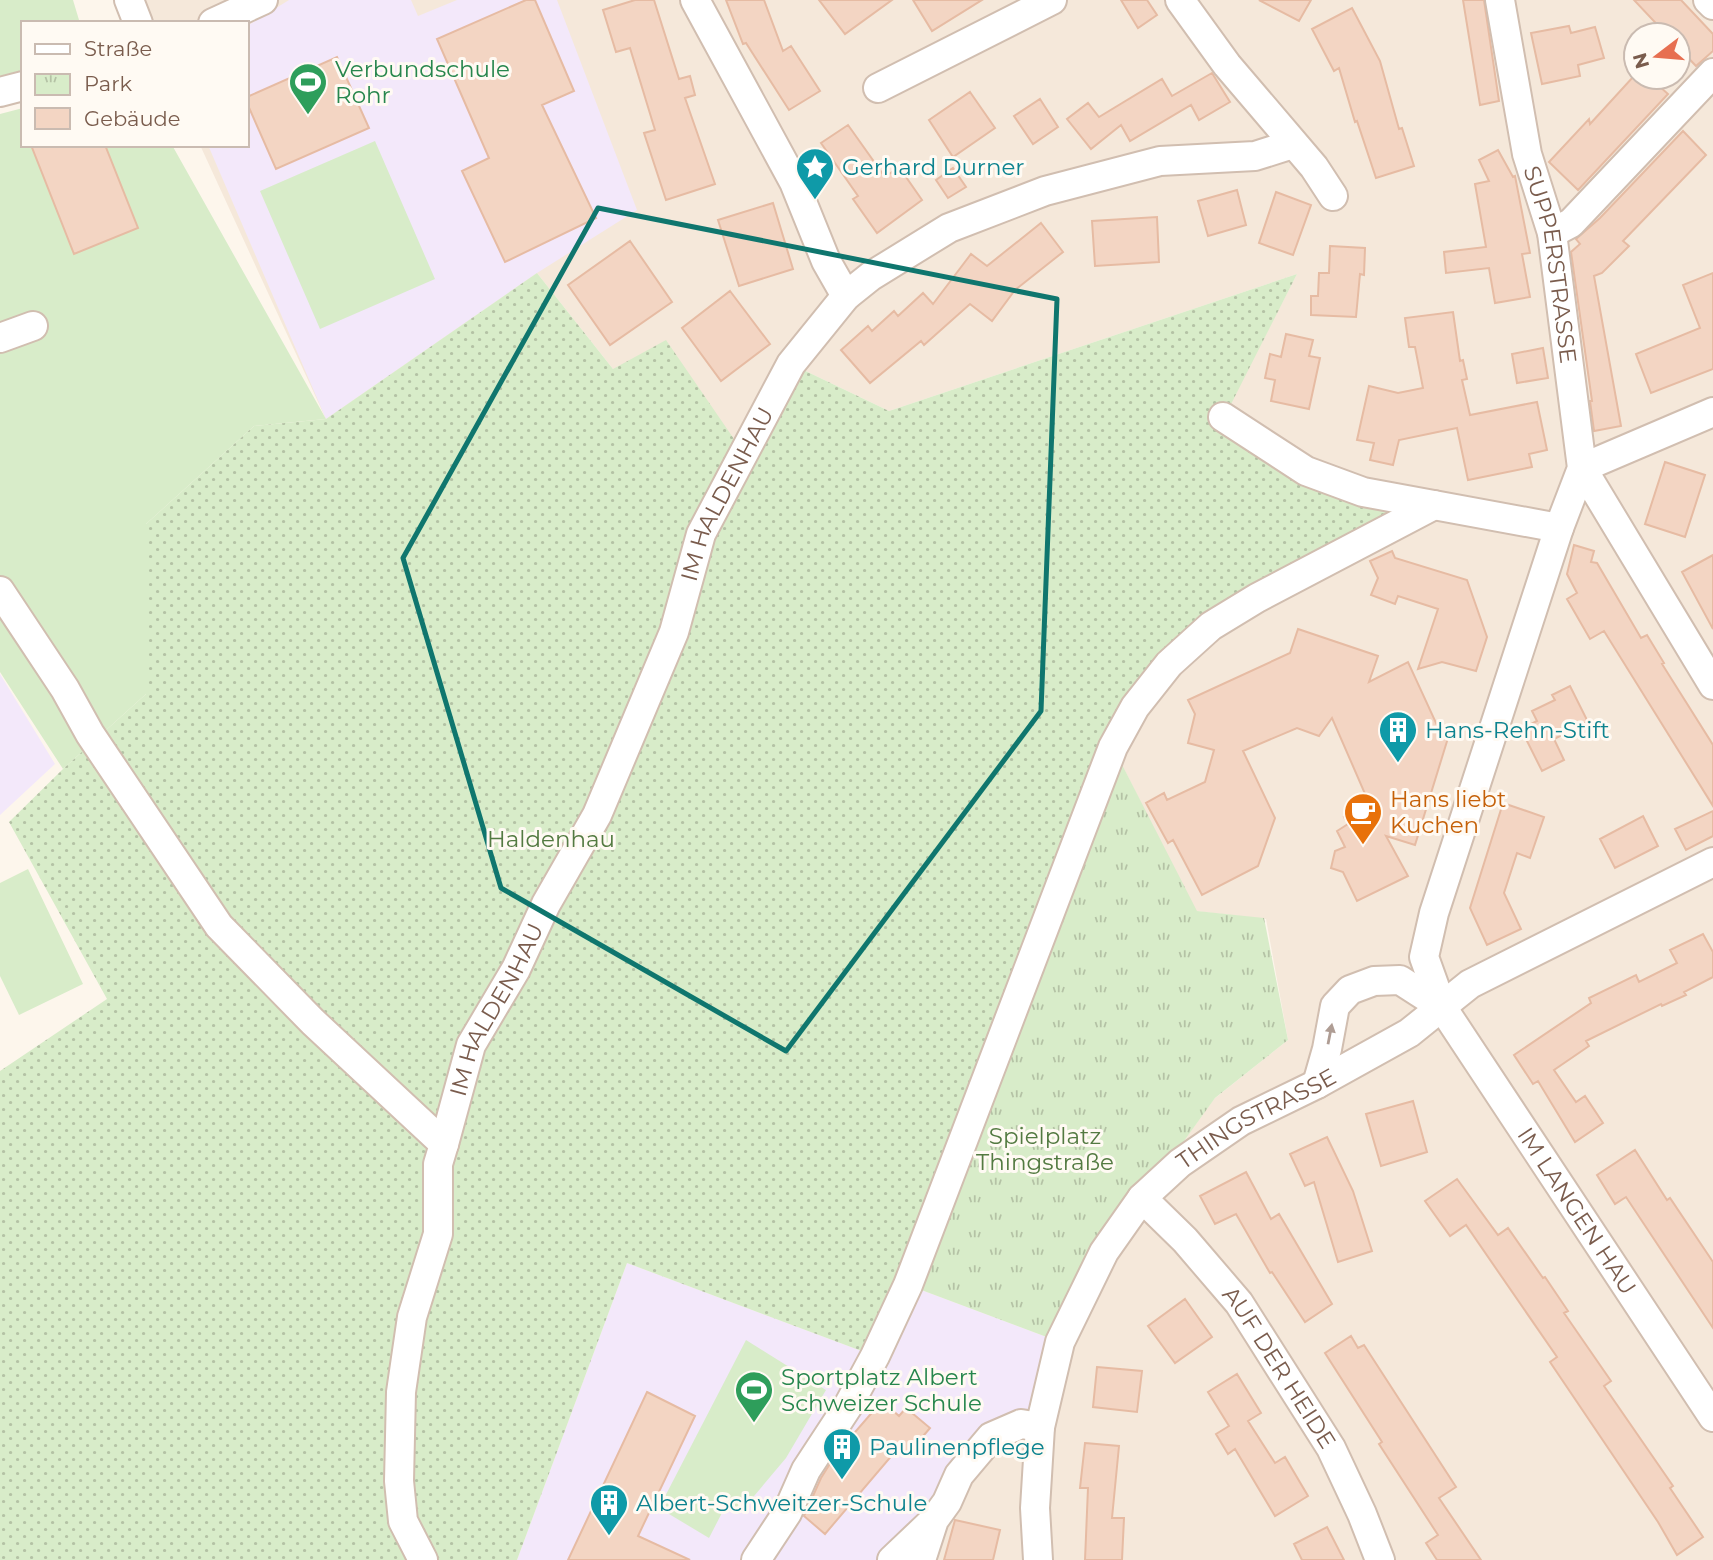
<svg xmlns="http://www.w3.org/2000/svg" width="1713" height="1560" viewBox="0 0 1713 1560" font-family="Montserrat,sans-serif">
  <style>
    .residential { fill: #f5e8da; fill-rule: evenodd }
    .education { fill: #f3e8fa }
    .grass { fill: #d8ecc9 }
    .park { fill: url(#park-tufts) }
    .garden { fill: url(#garden-dots) }
    .building { fill: #f3d5c3; stroke: #e6bba3; stroke-width: 2 }
    .lines { fill: none; stroke-linecap: round; stroke-linejoin: round }
    .minor-casing { stroke: #d1beb0; stroke-width: 32 }
    .minor { stroke: #fff; stroke-width: 28 }
    .oneway { fill: #af9d94 }
    .marked { fill: none; stroke: #0f766e; stroke-width: 5; stroke-linejoin: round }
    .labels { text-anchor: middle; stroke-width: 6; stroke-linejoin: round; paint-order: stroke }
    .leisure-label { font-size: 23px; fill: #27864d; stroke: #fffaf3; text-anchor: start }
    .culture-label { font-size: 23px; fill: #0d838f; stroke: #fffaf3; text-anchor: start }
    .street-label { font-size: 23px; fill: #7a5c4d; stroke: #fffaf3 }
    .food-label { font-size: 23px; fill: #c56008; stroke: #fffaf3; text-anchor: start }
    .park-label { font-size: 23px; fill: #537a41; stroke: #fffaf3 }
  </style>
  <defs>
    <pattern id="park-tufts" width="24" height="20" patternUnits="userSpaceOnUse" patternTransform="scale(1.75)"><rect width="24" height="20" fill="#d8ecc9"/><path d="M3 7l-1-3M5 7V3M7 7l1-3M15 17l-1-3M17 17v-4M19 17l1-3" fill="none" stroke="#b4c2a5"/></pattern>
    <pattern id="garden-dots" width="8" height="8" patternUnits="userSpaceOnUse" patternTransform="scale(1.75)"><rect width="8" height="8" fill="#d8ecc9"/><path d="M2 2h.1M6 6h.1" fill="none" stroke="#b4c2a5" stroke-width="1.8" stroke-linecap="round"/></pattern>
  </defs>
  <rect width="100%" height="100%" fill="#fdf6ec"/>
  <path class="residential" d="M129,0H1713V1560H921L1104,1252L1214,1099L1288,1040L1266,919L1195,911L1113,747L1135,707L1363,492L1223,417L1297,274L889,411L791,364L745,455L613,369L537,273L326,419L200,145H247V23H138ZM1636,35H1678V77H1636Z"/>
  <path class="education" d="M289,0H411L418,16L457,0H557L637,210L537,273L326,419L208,145H247V26Z
    M0,674L55,764L0,815Z
    M627,1263L875,1356L908,1285L1060,1342L1040,1427L991,1437L921,1560H517Z"/>
  <path class="grass" d="M0,0H73L79,20L78,23H23V70L0,76Z
    M23,108V145H172L326,419L254,426L146,524V694L63,769L0,672V114Z
    M375,141L435,279L320,329L260,191Z
    M28,869L83,984L19,1015L0,976V883Z
    M746,1340L826,1390L786,1458L739,1514L725,1507L709,1538L659,1508Z"/>
  <path class="park" d="M1113,747L1197,911L1264,918L1288,1040L1215,1098L1104,1252L1060,1342L908,1285Z"/>
  <path class="garden" d="M537,273L613,369L666,340L745,455L791,364L889,411L1297,274L1224,418L1306,471L1434,505L1257,598L1135,707L875,1356L627,1263L517,1560H0V1071L107,999L9,822L63,769L146,694V524L254,426L326,419Z"/>
  <path class="building" d="M526,0H535L574,91L542,105L596,218L505,262L462,171L489,158L437,39Z
    M635,0H654L679,79L690,76L695,95L685,98L715,184L666,200L644,133L655,130L630,48L616,52L603,10Z
    M726,0H764L783,51L791,46L820,91L789,110L746,43L743,44Z
    M819,0H892L845,34Z
    M913,0H982L932,31Z
    M1121,0H1147L1157,15L1138,28Z
    M1259,0H1311L1299,21Z
    M1463,0H1484L1499,101L1480,105Z
    M1634,0H1681L1713,34V51L1696,66L1678,47V35H1667Z
    M1352,8L1380,61L1399,129L1402,128L1414,166L1376,178L1357,121L1355,122L1339,68L1334,71L1312,29Z
    M1569,26L1571,33L1595,27L1604,58L1578,65L1580,76L1542,84L1531,33Z
    M337,57L369,128L276,169L247,103V97Z
    M1212,73L1230,102L1199,120L1191,105L1130,141L1121,125L1091,149L1067,119L1088,103L1099,117L1162,79L1172,96Z
    M1633,77H1649L1668,94L1578,190L1549,162L1589,119L1590,124Z
    M970,92L995,128L953,157L929,120Z
    M1040,99L1058,127L1033,144L1014,116Z
    M848,125L885,177L899,167L922,200L877,233L853,199L858,196L821,143Z
    M1683,131L1706,155L1623,241L1629,246L1602,273L1594,276L1621,426L1594,431L1590,401H1592L1571,252L1580,244L1576,239L1600,218Z
    M31,145H105L138,228L74,254Z
    M1498,150L1513,177L1515,176L1530,253L1522,254L1530,297L1495,303L1489,268L1446,273L1444,252L1486,247L1475,184L1489,181L1479,160Z
    M953,168L966,187L948,198L936,180Z
    M1237,190L1246,225L1208,236L1198,201Z
    M1276,192L1311,205L1293,255L1259,243Z
    M773,203L793,269L739,286L718,220Z
    M1157,217L1159,262L1095,266L1092,221Z
    M1041,223L1063,252L1015,290L992,321L970,304L924,345L921,341L870,383L841,350L868,326L872,331L894,311L898,316L923,293L933,304L971,254L987,266Z
    M630,241L672,302L610,345L568,285Z
    M1330,246L1365,248L1364,275L1360,274L1356,317L1311,315V296H1318L1319,273H1329Z
    M1713,273V369L1651,393L1636,354L1700,328L1683,285Z
    M730,291L770,344L721,381L682,328Z
    M1453,312L1460,361L1463,360L1467,379L1462,380L1470,415L1537,402L1547,450L1529,454L1532,467L1468,480L1457,428L1399,440L1393,465L1370,460L1374,443L1357,440L1369,386L1398,393L1423,388L1415,347H1409L1405,318Z
    M1286,334L1313,340L1309,356L1320,358L1309,409L1271,401L1275,380L1265,378L1270,354L1281,357Z
    M1543,348L1548,378L1517,383L1512,354Z
    M1665,462L1705,475L1685,537L1645,524Z
    M1574,545L1594,551L1591,562L1597,563L1641,638L1647,635L1664,663L1662,664L1713,745V806L1604,631L1590,639L1567,599L1577,593L1567,574Z
    M1392,551L1395,558L1467,580L1487,637L1476,671L1442,662L1418,669L1438,609L1398,596L1395,604L1371,595L1378,578L1370,561Z
    M1713,555V629L1682,572Z
    M1298,629L1378,656L1369,682L1408,662L1442,736L1448,738L1415,845L1386,836L1408,876L1357,901L1343,872L1331,868L1335,851L1345,847L1337,831L1348,824L1344,817L1357,810L1353,804L1366,796L1332,718L1319,736L1297,728L1243,751L1275,818L1258,866L1202,895L1173,840L1168,843L1146,803L1164,793L1167,800L1205,782L1214,750L1188,743L1195,714L1188,700L1290,653Z
    M1570,686L1588,722L1554,739L1564,760L1542,771L1521,729L1537,721L1532,711L1555,700L1552,695Z
    M1503,803L1544,817L1530,858L1517,853L1504,893L1521,929L1487,945L1470,908Z
    M1713,811V836L1686,850L1675,829Z
    M1643,816L1658,846L1615,868L1600,839Z
    M1703,934L1713,952V977L1684,992L1686,995L1662,1006L1661,1004L1586,1041L1589,1046L1554,1070L1576,1102L1585,1096L1603,1123L1575,1142L1538,1081L1533,1084L1514,1055L1591,1003L1589,998L1636,975L1639,982L1677,963L1670,950Z
    M1413,1101L1427,1152L1381,1166L1366,1114Z
    M1327,1137L1353,1191L1372,1251L1338,1262L1314,1182L1305,1186L1290,1154Z
    M1635,1150L1667,1200L1670,1198L1713,1262V1328L1626,1197L1615,1204L1597,1175Z
    M1246,1172L1271,1219L1279,1214L1332,1304L1305,1322L1272,1272L1270,1273L1236,1214L1215,1224L1200,1196Z
    M1457,1179L1498,1235L1508,1228L1543,1278L1545,1277L1568,1311L1564,1313L1611,1381L1604,1386L1673,1486L1670,1488L1703,1537L1677,1555L1658,1522L1550,1362L1557,1357L1466,1225L1450,1236L1425,1201Z
    M1185,1299L1212,1337L1175,1363L1148,1326Z
    M1351,1336L1358,1348L1364,1345L1456,1487L1439,1498L1481,1560H1437L1426,1543L1438,1535L1379,1444L1382,1442L1325,1353Z
    M1097,1367L1142,1371L1137,1412L1093,1407Z
    M1237,1374L1261,1413L1248,1421L1275,1463L1285,1457L1308,1496L1275,1516L1235,1449L1228,1454L1216,1434L1229,1426L1208,1392Z
    M647,1392L695,1416L638,1536L690,1560H568Z
    M882,1401L899,1416L906,1408L930,1428L907,1455L899,1447L825,1534L804,1516L821,1478L836,1454Z
    M1085,1443L1119,1446L1112,1518H1124L1122,1560H1085L1088,1488H1080Z
    M955,1520L1000,1530L993,1560H944Z
    M1327,1527L1344,1560H1302L1294,1544Z"/>
  <g class="lines">
    <defs>
      <g id="minor">
        <path d="M129,0L138,23"/>
        <path d="M695,0L794,182L826,261L846,296"/>
        <path d="M1180,0L1227,65L1314,167L1333,196"/>
        <path id="s1" d="M1500,0L1527,154L1552,233L1582,468L1559,528L1434,913L1424,957L1442,1007L1713,1417"/>
        <path d="M1708,0L1713,5"/>
        <path d="M213,23L263,0"/>
        <path d="M878,88L1052,0"/>
        <path d="M0,92L23,86"/>
        <path d="M1552,233L1571,223L1713,73"/>
        <path d="M0,338L33,326"/>
        <path d="M1713,412L1582,468L1713,685"/>
        <path d="M1223,417L1306,471L1363,492L1559,528"/>
        <path d="M0,591L65,689L90,734L219,926L313,1022L444,1144L438,1164V1234L412,1317L401,1392L399,1481L403,1521L423,1560"/>
        <path d="M1317,1084L1327,1049L1335,1006L1350,990L1374,981L1400,980L1442,1007"/>
        <path id="s2" d="M444,1144L471,1045L516,969L546,904L597,815L674,632L701,534L791,364L846,296L871,276L949,228L1045,191L1160,161L1255,156L1293,144"/>
        <path id="s3" d="M1142,1198L1185,1240L1239,1303L1331,1448L1362,1514L1380,1560"/>
        <path d="M756,1560L787,1513L806,1470L848,1406L875,1356L908,1285L1113,747L1135,707L1169,664L1211,626L1257,598L1434,505"/>
        <path d="M892,1560L932,1522"/>
        <path d="M921,1560L934,1520L947,1502L959,1475L991,1437L1021,1424L1040,1427"/>
        <path id="s4" d="M1038,1560L1035,1508L1040,1427L1060,1342L1104,1252L1142,1198L1180,1163L1241,1121L1317,1084L1409,1033L1470,984L1713,862"/>
      </g>
    </defs>
    <use href="#minor" class="minor-casing"/>
    <use href="#minor" class="minor"/>
  </g>
  <defs><path id="oneway-solid" d="M-6-.8H1V-3.2L6.5 0L1 3.2V.8H-6Z" transform="scale(1.75)"/></defs>
  <use class="oneway" href="#oneway-solid" transform="translate(1330 1034) rotate(-79)"/>
  <path class="marked" d="M598,208L1057,299L1041,711L786,1051L501,888L403,558Z"/>
  <defs>
    <symbol id="stadium-pin" viewBox="-11 -11 22 30"><path d="M0 17L-7.5 6A9.5 9.5 0 1 1 7.5 6Z" fill="#2e9e5b" stroke="#fffaf3"/><path d="M0-5a6.5 5 0 1 0 0 10a6.5 5 0 1 0 0-10ZM-3.5-1.8h7v3.6h-7Z" fill="#fff"/></symbol>
    <symbol id="sight-pin" viewBox="-11 -11 22 30"><path d="M0 17L-7.5 6A9.5 9.5 0 1 1 7.5 6Z" fill="#0f9aa8" stroke="#fffaf3"/><path d="M0-6L1.8-2.2L6-1.7L2.9 1.2L3.7 5.4L0 3.3L-3.7 5.4L-2.9 1.2L-6-1.7L-1.8-2.2Z" fill="#fff"/></symbol>
    <symbol id="building-pin" viewBox="-11 -11 22 30"><path d="M0 17L-7.5 6A9.5 9.5 0 1 1 7.5 6Z" fill="#0f9aa8" stroke="#fffaf3"/><path d="M-4-6H4V6H1V3H-1V6H-4ZM-2.5-4.3h1.7v1.8h-1.7ZM.8-4.3h1.7v1.8H.8ZM-2.5-1h1.7V.8h-1.7ZM.8-1h1.7V.8H.8Z" fill="#fff"/></symbol>
    <symbol id="cafe-pin" viewBox="-11 -11 22 30"><path d="M0 17L-7.5 6A9.5 9.5 0 1 1 7.5 6Z" fill="#e8710a" stroke="#fffaf3"/><path d="M-5.5-4.5H6V0H3Q3 3.5 0 3.5H-2.5Q-5.5 3.5-5.5 0ZM3-3.2v2h1.7v-2ZM-6 4.5H4V6H-6Z" fill="#fff"/></symbol>
  </defs>
  <g fill-rule="evenodd">
    <use href="#stadium-pin" x="286" y="60" width="44" height="60"/>
    <use href="#sight-pin" x="793" y="145" width="44" height="60"/>
    <use href="#building-pin" x="1376" y="708" width="44" height="60"/>
    <use href="#cafe-pin" x="1341" y="790" width="44" height="60"/>
    <use href="#stadium-pin" x="732" y="1368" width="44" height="60"/>
    <use href="#building-pin" x="820" y="1425" width="44" height="60"/>
    <use href="#building-pin" x="587" y="1481" width="44" height="60"/>
  </g>
  <g class="labels">
    <g class="leisure-label">
      <text x="335" y="77">Verbundschule<tspan x="335" dy="26">Rohr</tspan></text>
      <text x="781" y="1385">Sportplatz Albert<tspan x="781" dy="26">Schweizer Schule</tspan></text>
    </g>
    <g class="culture-label">
      <text x="842" y="175">Gerhard Durner</text>
      <text x="1425" y="738">Hans-Rehn-Stift</text>
      <text x="869" y="1455">Paulinenpflege</text>
      <text x="636" y="1511">Albert-Schweitzer-Schule</text>
    </g>
    <g class="street-label">
      <text dy="8" stroke="none"><textPath href="#s1" startOffset="270">SUPPERSTRASSE</textPath></text>
      <text dy="8" stroke="none"><textPath href="#s2" startOffset="712">IM HALDENHAU</textPath></text>
      <text dy="8" stroke="none"><textPath href="#s2" startOffset="145">IM HALDENHAU</textPath></text>
      <text dy="8" stroke="none"><textPath href="#s4" startOffset="527">THINGSTRASSE</textPath></text>
      <text dy="8" stroke="none"><textPath href="#s1" startOffset="1288">IM LANGEN HAU</textPath></text>
      <text dy="8" stroke="none"><textPath href="#s3" startOffset="219">AUF DER HEIDE</textPath></text>
    </g>
    <g class="food-label">
      <text x="1390" y="807">Hans liebt<tspan x="1390" dy="26">Kuchen</tspan></text>
    </g>
    <g class="park-label">
      <text x="551" y="847">Haldenhau</text>
      <text x="1045" y="1144">Spielplatz<tspan x="1045" dy="26">Thingstraße</tspan></text>
    </g>
  </g>
  <rect x="21" y="21" width="228" height="126" fill="#fffaf3" stroke="#cabbb1" stroke-width="2"/>
  <rect x="35" y="44" width="35" height="10" fill="#ffffff" stroke="#cabbb1" stroke-width="2"/>
  <text x="84" y="56" font-size="21" fill="#7a5c4d">Straße</text>
  <rect x="35" y="74" width="35" height="21" fill="url(#park-tufts)" stroke="#cabbb1" stroke-width="2"/>
  <text x="84" y="91" font-size="21" fill="#7a5c4d">Park</text>
  <rect x="35" y="108" width="35" height="21" fill="#f3d5c3" stroke="#cabbb1" stroke-width="2"/>
  <text x="84" y="126" font-size="21" fill="#7a5c4d">Gebäude</text>
  <g transform="translate(1657 56) rotate(254)"><circle r="33" fill="#fffaf3" stroke="#cabbb1" stroke-width="2"/>
  <path d="M0-5L12 26L0 18L-12 26Z" fill="#e76f51"/>
  <text y="-10" font-size="19" font-weight="bold" text-anchor="middle" fill="#7a5c4d">N</text>
  </g>
</svg>
